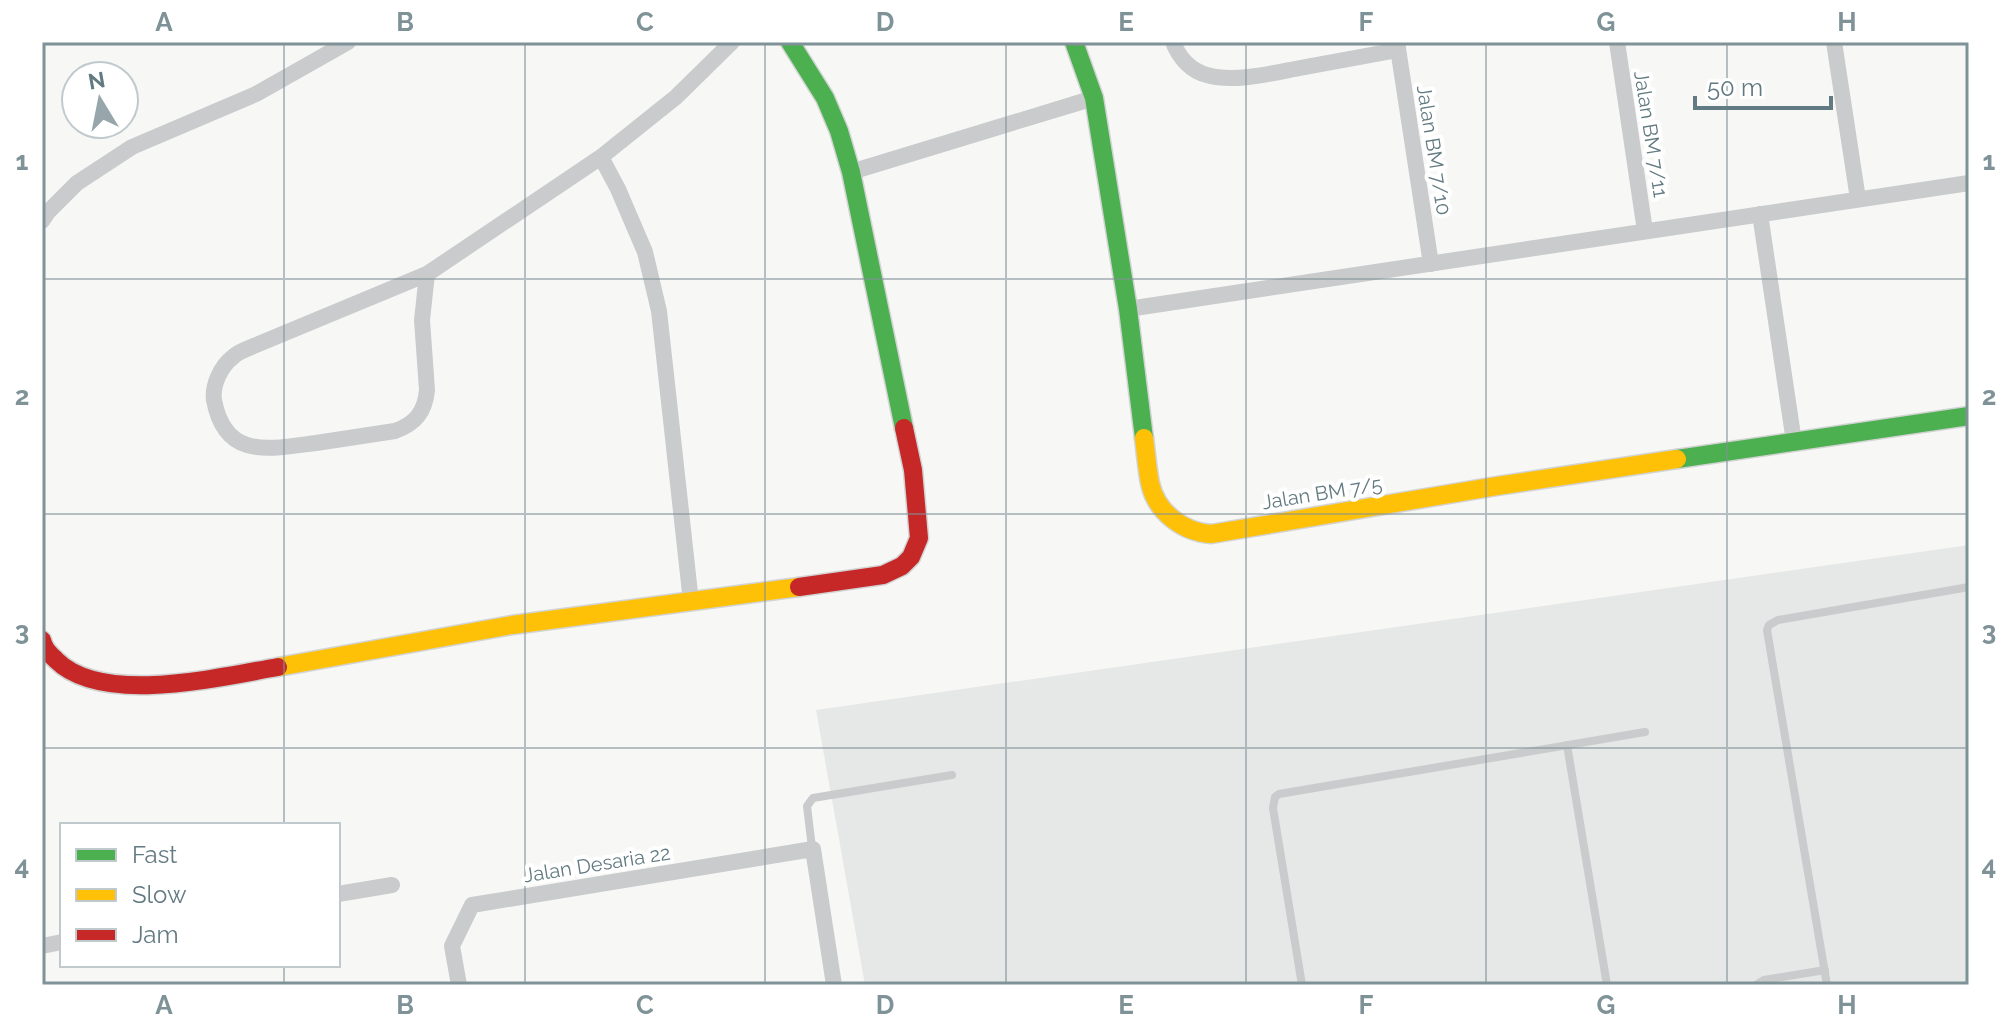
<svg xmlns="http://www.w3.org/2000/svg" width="2011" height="1027" viewBox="0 0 2011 1027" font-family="Raleway,sans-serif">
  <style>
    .built { fill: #e6e7e7 }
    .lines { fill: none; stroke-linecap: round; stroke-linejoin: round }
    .fast-casing { stroke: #d2d4d4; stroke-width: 21 }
    .slow-casing { stroke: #d2d4d4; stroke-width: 21 }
    .jam-casing { stroke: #d2d4d4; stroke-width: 21 }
    .lane { stroke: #c9cbcc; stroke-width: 8 }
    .street { stroke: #c9cbcc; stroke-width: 16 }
    .fast { stroke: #4caf50; stroke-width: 18 }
    .slow { stroke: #ffc107; stroke-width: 18 }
    .jam { stroke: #c62828; stroke-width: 18 }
    .grid { fill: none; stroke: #7f9298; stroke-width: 2; stroke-opacity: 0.55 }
    .labels { text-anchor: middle; stroke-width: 8; stroke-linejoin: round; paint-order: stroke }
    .street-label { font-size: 20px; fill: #627a81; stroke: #fff }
    .neatline { fill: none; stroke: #7f9298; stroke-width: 3 }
    .grid-label { font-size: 26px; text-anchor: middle; font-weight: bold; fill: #7f9298 }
  </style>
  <rect width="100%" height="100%" fill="#f7f7f6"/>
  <path class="built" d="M1969,545V985H865L816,710Z"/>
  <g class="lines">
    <defs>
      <path id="fast" d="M790,42L825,98L839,131L851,172L904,428
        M1074,42L1094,98L1128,309L1144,438
        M1677,459L1969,416"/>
      <path id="slow" d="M1144,438C1146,453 1147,468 1150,483C1156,512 1183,532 1211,534L1497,486L1677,459
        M278,667L512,625L799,587"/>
      <path id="jam" d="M799,587L883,575L902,566L911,557L919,538L913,470L904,428
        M42,640C44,649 49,653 56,660C102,706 220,677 278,667"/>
    </defs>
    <use href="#fast" class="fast-casing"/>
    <use href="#slow" class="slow-casing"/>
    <use href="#jam" class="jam-casing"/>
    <path class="lane" d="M1567,745L1607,985
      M812,848L807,806L813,798L952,775
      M1302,985L1273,808L1275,797L1279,794L1645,732
      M1756,985L1764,980L1825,970
      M1827,985L1767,630L1769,625L1778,620L1969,587"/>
    <path class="street" d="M1173,42C1179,58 1191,71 1207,75C1234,83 1273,73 1300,68C1333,62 1366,56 1398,50
      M1397,42L1431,264
      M1617,42L1645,231
      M1834,42L1858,199
      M601,157L618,189L645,252L659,311L691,602
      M851,172L1094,98
      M1760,214L1794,442
      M42,221L48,212L77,183L132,147L256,94L348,42
      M427,274L422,320L427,390C425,412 415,424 395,431C368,435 342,439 316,443C269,449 225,460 214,400C212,385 221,366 233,357C237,353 244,350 249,348L427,274L601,157L676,97L732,42
      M1128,309L1969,183
      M338,894L392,885
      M42,946L62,942
      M459,985L452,946L472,905L813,849L834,985"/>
    <use href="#fast" class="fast"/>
    <use href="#slow" class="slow"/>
    <use href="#jam" class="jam"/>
  </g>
  <path class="grid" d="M284,42V825M525,42V985M765,42V985M1006,42V985M1246,42V985M1486,42V985M1727,42V985M42,279H1969M42,514H1969M42,748H1969M284,965V985"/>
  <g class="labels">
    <g class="street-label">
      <text transform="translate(1651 134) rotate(81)" y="7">Jalan BM 7/11</text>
      <text transform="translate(1434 150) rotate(81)" y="7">Jalan BM 7/10</text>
      <text transform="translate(1322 493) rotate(-9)" y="7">Jalan BM 7/5</text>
      <text transform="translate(597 864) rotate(-9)" y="7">Jalan Desaria 22</text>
    </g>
  </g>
  <rect width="2011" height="1027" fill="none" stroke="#ffffff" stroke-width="88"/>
  <rect x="60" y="823" width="280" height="144" fill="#ffffff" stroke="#c0cacd" stroke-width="2"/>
  <rect x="76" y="849" width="40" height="12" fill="#4caf50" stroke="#c0cacd" stroke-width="2"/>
  <text x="132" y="863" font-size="24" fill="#627a81">Fast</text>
  <rect x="76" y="889" width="40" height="12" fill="#ffc107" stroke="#c0cacd" stroke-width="2"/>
  <text x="132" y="903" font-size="24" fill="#627a81">Slow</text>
  <rect x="76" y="929" width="40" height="12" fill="#c62828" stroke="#c0cacd" stroke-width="2"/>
  <text x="132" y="943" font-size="24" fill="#627a81">Jam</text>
  <g transform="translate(100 100) rotate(350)"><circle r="38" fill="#ffffff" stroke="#c0cacd" stroke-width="2"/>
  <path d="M0-6L14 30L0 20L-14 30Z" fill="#96a6aa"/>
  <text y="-12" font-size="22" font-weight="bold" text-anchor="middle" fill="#627a81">N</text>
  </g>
  <path d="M1695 96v12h136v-12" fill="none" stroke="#627a81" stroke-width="4"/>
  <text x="1707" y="96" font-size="24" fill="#627a81" stroke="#ffffff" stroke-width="6" paint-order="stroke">50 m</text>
  <rect x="44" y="44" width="1923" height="939" class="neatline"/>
  <g class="grid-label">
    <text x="164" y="31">A</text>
    <text x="405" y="31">B</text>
    <text x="645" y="31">C</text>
    <text x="885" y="31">D</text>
    <text x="1126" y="31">E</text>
    <text x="1366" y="31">F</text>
    <text x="1606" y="31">G</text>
    <text x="1847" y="31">H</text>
    <text x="22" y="170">1</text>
    <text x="1989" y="170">1</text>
    <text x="22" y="405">2</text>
    <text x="1989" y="405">2</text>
    <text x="22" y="640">3</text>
    <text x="1989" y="640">3</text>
    <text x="22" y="875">4</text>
    <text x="1989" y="875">4</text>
    <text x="164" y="1014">A</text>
    <text x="405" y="1014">B</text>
    <text x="645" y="1014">C</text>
    <text x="885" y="1014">D</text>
    <text x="1126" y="1014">E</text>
    <text x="1366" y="1014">F</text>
    <text x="1606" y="1014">G</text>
    <text x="1847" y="1014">H</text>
  </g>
</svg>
